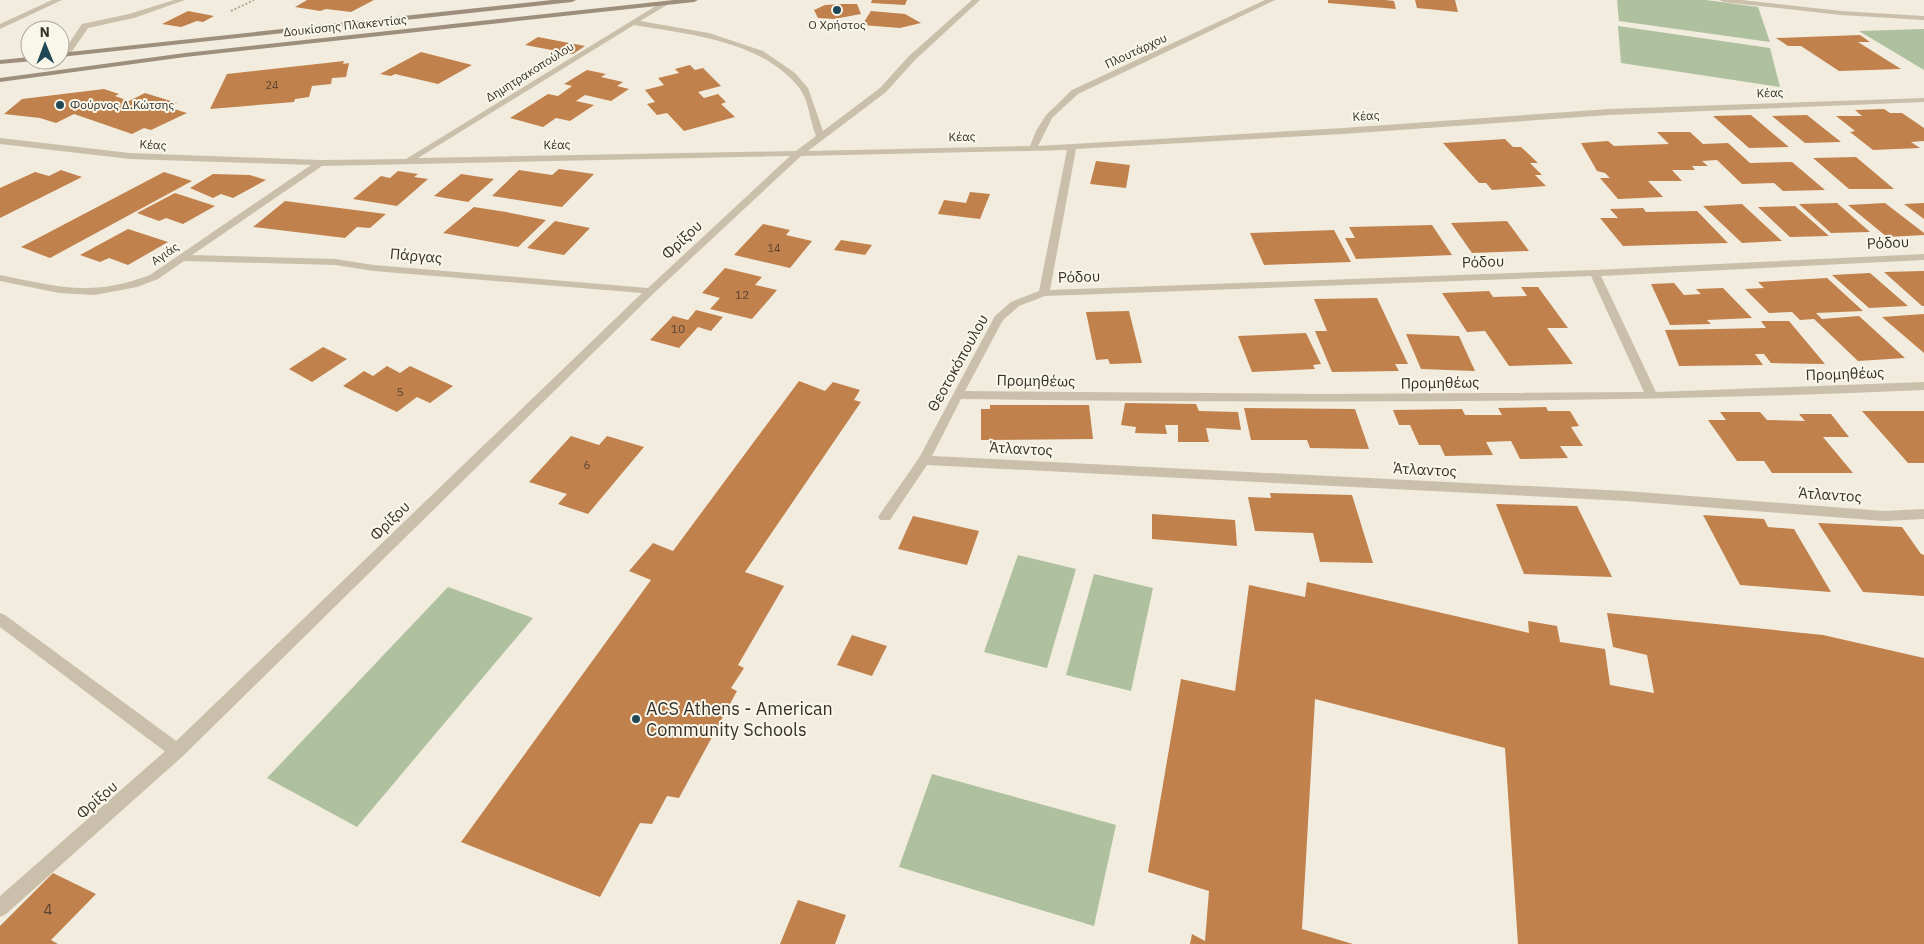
<svg xmlns="http://www.w3.org/2000/svg" width="1924" height="944" viewBox="0 0 1924 944" font-family="'IBM Plex Sans',sans-serif">
  <style>
    .green { fill: #aec09e }
    .building { fill: #c1814c }
    .lines { fill: none; stroke-linecap: round; stroke-linejoin: round }
    .path { stroke: #b5a994; stroke-width: 2; stroke-dasharray: 2 2; stroke-linecap: butt }
    .lane { fill: #cabfaa; fill-rule: evenodd }
    .street { fill: #cabfaa; fill-rule: evenodd }
    .secondary { fill: #9d8f7b; fill-rule: evenodd }
    .poi-dot { fill: #204857; stroke: #f9f6ea; stroke-width: 2 }
    .labels { text-anchor: middle; stroke-width: 4; stroke-linejoin: round; paint-order: stroke }
    .far-number-label { font-size: 11px; fill: #5a4532 }
    .far-poi-label { font-size: 12px; fill: #373129; stroke: #f9f6ea }
    .far-street-label { font-size: 12px; fill: #373129; stroke: #f9f6ea }
    .number-label { font-size: 12px; fill: #5a4532 }
    .street-label { font-size: 15px; fill: #373129; stroke: #f9f6ea }
    .near-number-label { font-size: 15px; fill: #5a4532 }
    .near-poi-label { font-size: 18px; fill: #373129; stroke: #f9f6ea; text-anchor: start }
  </style>
  <rect width="100%" height="100%" fill="#f2ecde"/>
  <path class="green" d="M1617,0H1706L1758,7L1770,42L1619,21Z
    M1618,26L1770,48L1780,87L1621,63Z
    M1924,29V70L1859,31Z
    M1018,555L1076,569L1047,668L984,652Z
    M1094,574L1153,588L1131,691L1066,675Z
    M448,587L533,618L357,827L267,778Z
    M932,774L1116,825L1094,926L899,867Z"/>
  <path class="building" d="M307,0H374L351,12L326,9L320,11L295,7Z
    M872,0H907L905,5L871,3Z
    M1328,0H1385L1394,1L1396,9L1328,3Z
    M1415,0H1455L1458,12L1417,8Z
    M843,4H857L861,14L834,19L818,18L814,10L825,5Z
    M188,11L214,16L203,22L197,21L181,27L162,24Z
    M871,11L905,14L921,23L900,28L862,25Z
    M1860,35L1870,42H1858L1901,69L1839,71L1801,46H1788L1776,38Z
    M538,37L585,46L573,54L525,45Z
    M421,52L472,65L438,84L395,74L391,76L380,74Z
    M344,61L343,64L349,63L346,77L332,78L331,84L312,86L309,97L295,99L294,102L210,109L227,74Z
    M690,65L695,70L703,68L721,86L698,92L704,98L718,94L726,102L721,104L735,117L684,131L667,113L657,115L647,104L655,102L645,90L664,85L658,78L679,73L675,69Z
    M587,70L606,74L601,77L623,82L617,86L629,89L611,101L585,95L576,101L594,105L570,121L556,118L543,127L510,118L548,94L558,96L572,86L564,84Z
    M104,89L119,94L115,96L129,101L145,93L177,103L168,107L187,113L151,130L144,128L132,134L74,114L56,123L40,118L4,114L22,99Z
    M1884,109L1890,113H1902L1924,128V141L1911,142L1920,148L1873,150L1850,132L1855,131L1836,116H1862L1855,110Z
    M1751,115L1789,147L1749,148L1713,116Z
    M1807,115L1841,142L1805,143L1772,116Z
    M1657,132H1690L1703,144L1728,143L1750,163L1792,162L1825,190L1783,191L1774,183L1742,184L1717,160L1702,161L1708,166H1692L1695,170H1672L1682,181H1648L1663,197L1618,199L1600,178H1610L1605,173L1597,171L1581,143L1608,141L1614,146L1669,144Z
    M1505,139L1513,147H1521L1538,163H1530L1542,175H1535L1546,186L1492,190L1486,183H1479L1443,143Z
    M1856,157L1894,189H1849L1813,158Z
    M1096,161L1130,165L1126,188L1090,184Z
    M559,169L594,174L562,207L492,196L519,170L552,175Z
    M61,170L82,177L0,218V188L35,172L49,176Z
    M398,171L418,174L414,177L428,179L397,206L353,199L381,176L390,178Z
    M164,172L192,181L50,258L21,247Z
    M213,174L250,175L266,180L233,198L221,194L213,198L190,188Z
    M461,174L494,179L468,202L434,196Z
    M970,192L990,194L980,219L938,214L944,200L966,203Z
    M175,193L215,206L183,224L166,218L159,221L137,213Z
    M285,201L386,214L370,228L357,227L345,238L253,227Z
    M1837,203L1870,232L1831,233L1799,204Z
    M1885,203L1924,233V235L1887,237L1848,205Z
    M1924,203V219L1904,204Z
    M1742,204L1782,241L1742,243L1703,206Z
    M1795,206L1829,236L1790,237L1758,207Z
    M474,207L506,212L546,220L518,247L443,233Z
    M1643,208L1646,212L1697,211L1728,243L1623,246L1600,218H1618L1610,209Z
    M555,221L590,228L564,255L527,248Z
    M1507,221L1529,251L1472,253L1451,223Z
    M763,224L790,230L786,235L812,241L790,268L734,255Z
    M1432,225L1452,255L1356,259L1345,238H1355L1349,227Z
    M128,229L168,242L128,265L109,258L100,262L80,255Z
    M1334,230L1351,262L1264,265L1250,233Z
    M841,240L872,245L865,255L834,250Z
    M725,268L762,277L755,285L777,290L752,319L710,309L720,298L702,293Z
    M1924,271V306H1922L1884,272Z
    M1870,273L1908,306L1869,308L1832,275Z
    M1827,278L1863,311L1816,313L1822,319L1859,316L1905,358L1858,361L1814,319L1800,320L1792,312L1769,313L1745,289L1764,288L1758,282Z
    M1674,283L1684,295L1701,294L1696,289L1723,288L1752,318L1707,320L1711,324L1670,325L1651,284Z
    M1521,287H1538L1568,328H1547L1573,364L1509,366L1485,331L1467,332L1442,293L1489,291L1493,297L1527,296Z
    M1377,298L1408,364H1395L1399,371L1332,372L1315,331H1327L1314,299Z
    M696,310L723,317L711,331L698,327L679,348L650,340L673,316L688,320Z
    M1129,311L1142,363L1110,364L1108,359L1096,360L1086,312Z
    M1924,314V353L1882,317Z
    M1761,321H1789L1825,364L1771,363L1764,354H1755L1763,365L1679,366L1665,330L1766,328Z
    M1306,333L1321,364L1313,365L1315,369L1252,372L1238,336Z
    M1406,334L1459,336L1475,371L1421,369Z
    M323,347L347,359L312,382L289,369Z
    M387,366L400,373L410,366L453,386L430,403L417,397L397,412L343,386L364,371L373,376Z
    M799,381L825,391L833,382L860,390L854,400L861,402L745,572L784,586L738,665L744,668L731,688L737,691L679,798L667,796L652,824L640,823L600,897L461,842L651,580L629,571L653,543L673,551Z
    M1125,403L1196,404L1199,411L1238,412L1241,430L1206,428L1209,442H1178V425H1165L1167,434L1135,433L1136,427L1121,425Z
    M990,405H1089L1093,439L981,440V409H990Z
    M1546,407L1548,411H1570L1579,426L1571,427L1583,446H1560L1568,458L1520,459L1511,441L1486,442L1493,455L1445,456L1440,445H1419L1410,425H1399L1393,410L1462,409L1465,415H1502L1498,408Z
    M1244,408L1355,409L1369,449L1310,448L1307,440H1251Z
    M1862,411H1924V463H1908Z
    M1720,412H1760L1767,420L1805,421L1799,414H1831L1849,437H1823L1853,473H1772L1764,461H1737L1708,420H1726Z
    M571,436L599,445L607,436L644,447L588,514L558,504L567,494L529,482Z
    M1270,493L1352,495L1373,563L1320,562L1313,533L1255,531L1248,497L1271,498Z
    M1496,504L1577,506L1612,577L1524,574Z
    M1152,514L1235,520L1237,546L1152,539Z
    M1703,515L1764,519L1768,527L1794,529L1831,592L1740,585Z
    M913,516L979,531L967,565L898,549Z
    M1818,523L1902,527L1921,554L1924,555V596L1863,592Z
    M1307,582L1529,633L1528,621L1557,626L1560,642L1605,649L1610,685L1654,693L1647,655L1613,647L1607,613L1823,635L1924,658V944H1518L1505,748L1315,699L1302,929L1353,944H1190L1192,934L1205,941L1209,891L1148,872L1181,679L1235,691L1249,585L1305,597Z
    M852,635L887,646L872,676L837,665Z
    M53,873L96,894L51,940L58,944H0V926Z
    M798,900L846,915L835,944H780Z"/>
  <g class="lines">
    <path class="path" d="M231,11L254,0"/>
    <path class="lane" d="M174,0H185L134,18L88,28L68,57L61,55L82,24L129,14Z
      M0,613L5,615L183,746L185,751L183,756L177,758L171,756L0,627Z"/>
    <path class="street" d="M52,0H62L0,29V24Z
      M972,0H980L915,60L886,92L808,151L1030,146L1036,131L1046,115L1072,90L1265,0H1275L1078,94L1052,118L1038,146L1343,128L1609,109L1924,98V102L1609,115L1343,134L1076,149L1050,290L1595,270L1924,254V260L1601,276L1656,392L1924,382V390C1603,404 1282,403 961,399L932,456L1626,491L1884,511L1924,509V519L1884,521L1626,501L927,465L890,520H880L878,517L880,514L919,458L995,316L1011,302L1039,291L1067,150L801,156L654,293L183,756L6,914L0,917V896L171,746L642,293L374,271L335,265L184,261L158,279L137,287L95,295L59,293L0,281V275C59,287 92,297 150,275L311,165L130,159L0,144V138L130,153L320,160L406,159L664,1L668,3L667,5L640,21L709,33L763,51L795,73L808,88L823,131L880,88L909,56ZM634,25C688,34 764,41 800,89C809,101 810,122 816,136L796,151L418,158ZM790,156L648,288L374,265L335,259L192,255L322,166ZM1591,276L1644,392L1320,394L965,391L1003,320L1019,306L1045,296Z
      M1719,0H1742L1841,11L1924,16V20L1841,15L1723,2Z"/>
    <path class="secondary" d="M552,0H576L572,2L60,57V53Z
      M674,0H698L694,2L185,57L0,82V78L185,53Z
      M30,57V60L33,61L0,64V60Z"/>
  </g>
  <g class="poi-dot">
    <circle cx="837" cy="10" r="5"/>
    <circle cx="60" cy="105" r="5"/>
    <circle cx="636" cy="719" r="5"/>
  </g>
  <g class="labels">
    <g class="far-number-label">
      <text x="272" y="89">24</text>
      <text x="774" y="252">14</text>
    </g>
    <g class="far-poi-label">
      <text x="837" y="29">Ο Χρήστος</text>
      <text x="70" y="109" text-anchor="start">Φούρνος Δ.Κώτσης</text>
    </g>
    <g class="far-street-label">
      <text transform="translate(345 26) rotate(-6)" y="4">Δουκίσσης Πλακεντίας</text>
      <text transform="translate(1136 51) rotate(-25)" y="4">Πλουτάρχου</text>
      <text transform="translate(530 72) rotate(-32)" y="4">Δημητρακοπούλου</text>
      <text transform="translate(1770 93) rotate(-2)" y="4">Κέας</text>
      <text transform="translate(1366 116) rotate(-4)" y="4">Κέας</text>
      <text transform="translate(962 137) rotate(-1)" y="4">Κέας</text>
      <text transform="translate(153 145) rotate(3)" y="4">Κέας</text>
      <text transform="translate(557 145) rotate(-1)" y="4">Κέας</text>
      <text transform="translate(165 254) rotate(-35)" y="4">Αγιάς</text>
    </g>
    <g class="number-label">
      <text x="742" y="299">12</text>
      <text x="678" y="333">10</text>
      <text x="400" y="396">5</text>
      <text x="587" y="469">6</text>
    </g>
    <g class="street-label">
      <text transform="translate(682 240) rotate(-43)" y="5">Φρίξου</text>
      <text transform="translate(1888 243) rotate(-3)" y="5">Ρόδου</text>
      <text transform="translate(416 256) rotate(5)" y="5">Πάργας</text>
      <text transform="translate(1483 262) rotate(-2)" y="5">Ρόδου</text>
      <text transform="translate(1079 277) rotate(-2)" y="5">Ρόδου</text>
      <text transform="translate(958 363) rotate(-61)" y="5">Θεοτοκόπουλου</text>
      <text transform="translate(1845 374) rotate(-2)" y="5">Προμηθέως</text>
      <text transform="translate(1036 381) rotate(1)" y="5">Προμηθέως</text>
      <text transform="translate(1440 383) rotate(-1)" y="5">Προμηθέως</text>
      <text transform="translate(1021 449) rotate(3)" y="5">Άτλαντος</text>
      <text transform="translate(1425 470) rotate(3)" y="5">Άτλαντος</text>
      <text transform="translate(1830 495) rotate(4)" y="5">Άτλαντος</text>
      <text transform="translate(390 521) rotate(-44)" y="5">Φρίξου</text>
      <text transform="translate(97 800) rotate(-41)" y="5">Φρίξου</text>
    </g>
    <g class="near-number-label">
      <text x="48" y="915">4</text>
    </g>
    <g class="near-poi-label">
      <text x="646" y="715">ACS Athens - American<tspan x="646" dy="21">Community Schools</tspan></text>
    </g>
  </g>
  <g transform="translate(45 45) rotate(359)"><circle r="24" fill="#f9f6ea" stroke="#aba79d"/>
  <path d="M0-4L9 19L0 12L-9 19Z" fill="#204857"/>
  <text y="-8" font-size="14" font-weight="bold" text-anchor="middle" fill="#373129">N</text>
  </g>
</svg>
